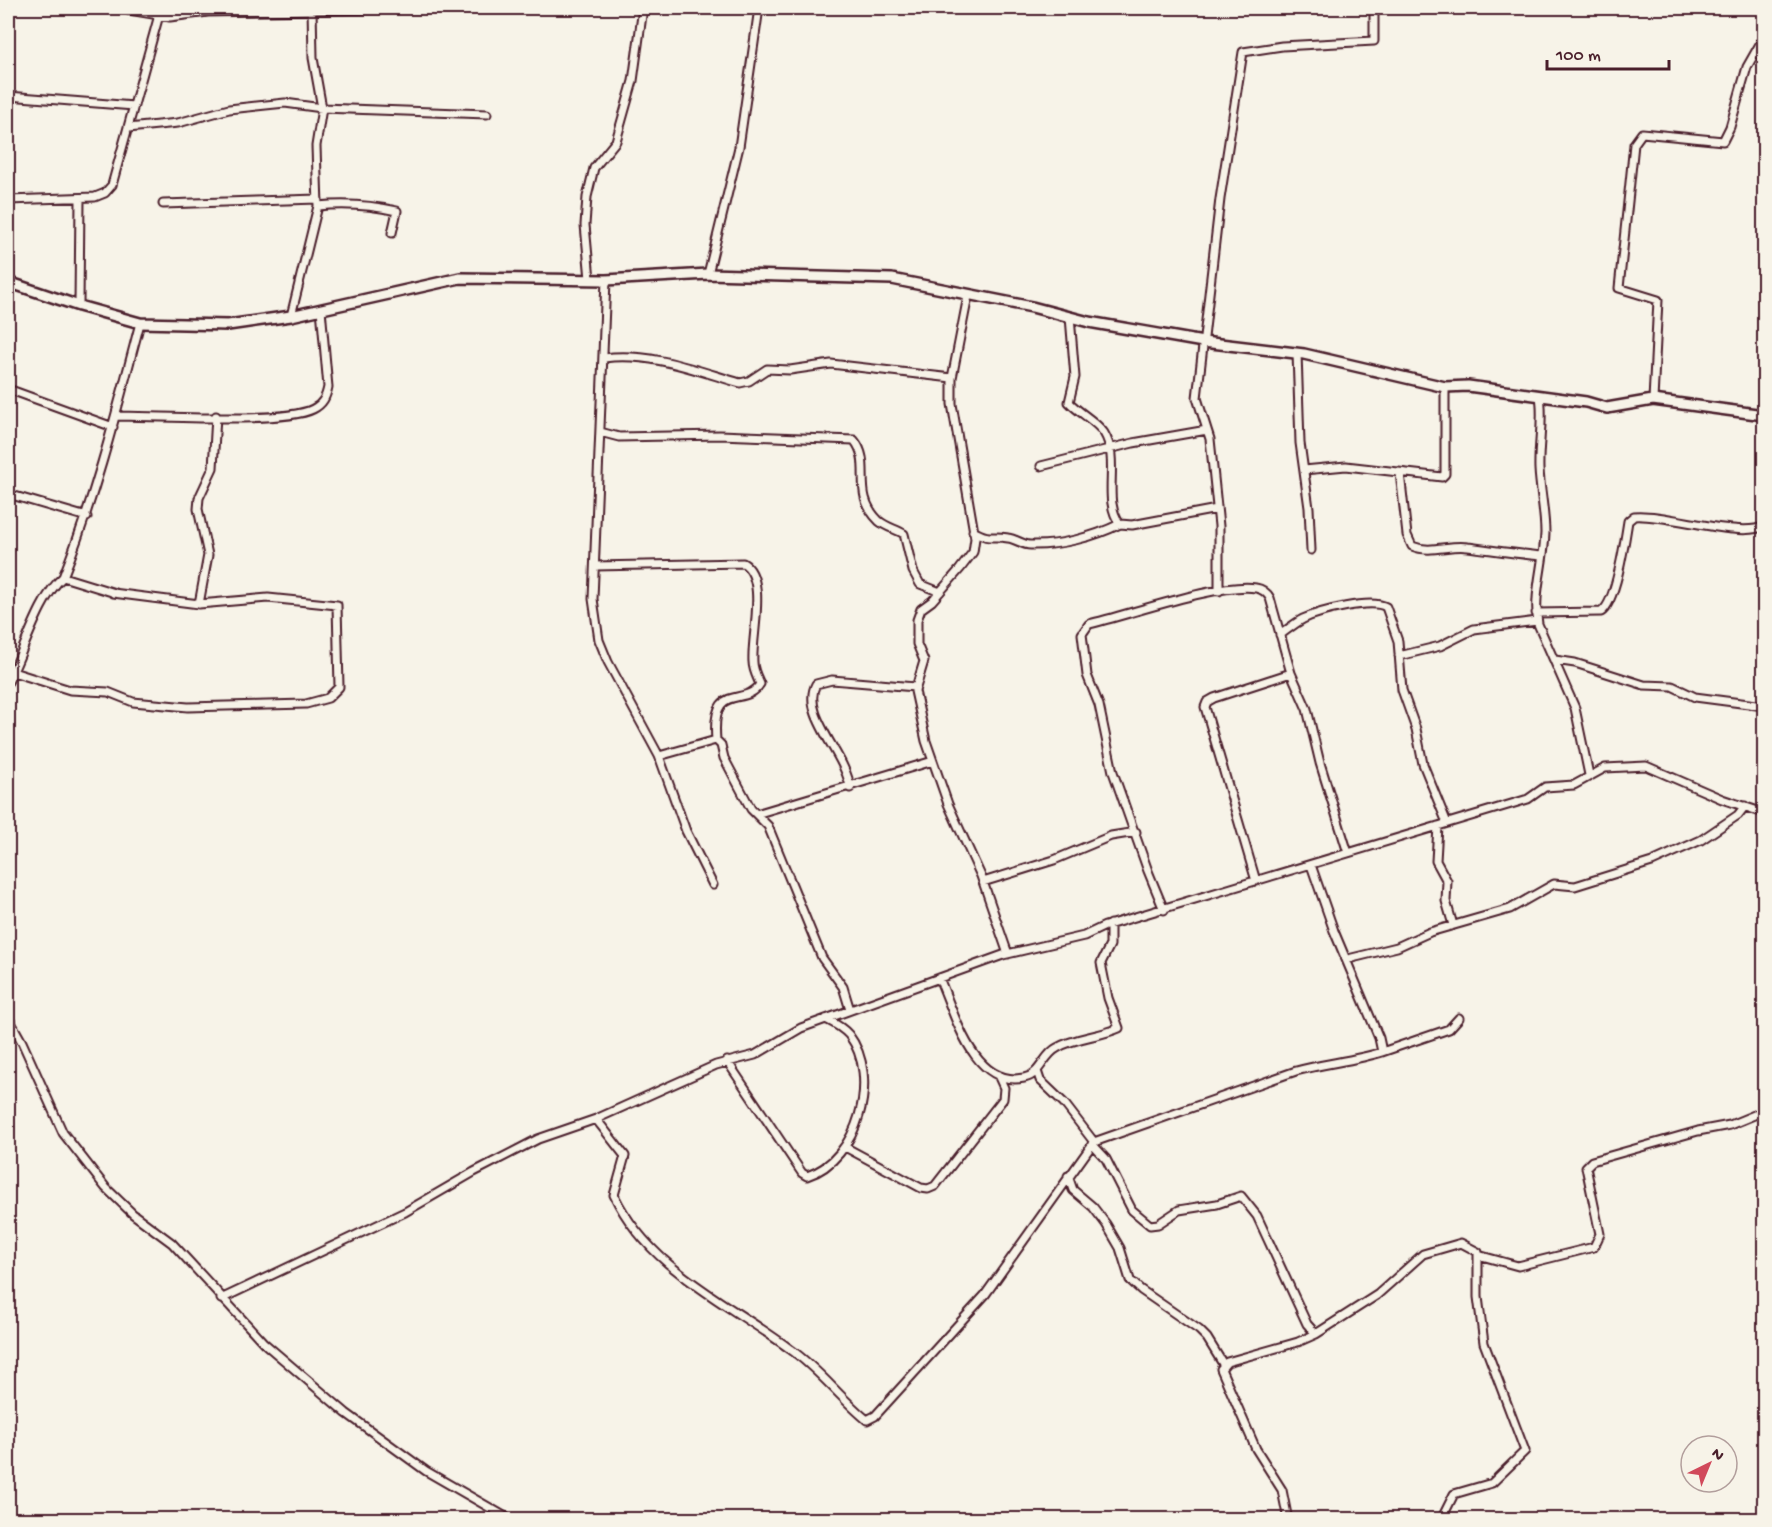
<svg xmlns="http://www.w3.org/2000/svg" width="1772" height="1527" viewBox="0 0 1772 1527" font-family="'Gochi Hand',sans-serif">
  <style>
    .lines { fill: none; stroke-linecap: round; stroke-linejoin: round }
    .street-casing { stroke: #4a1f2b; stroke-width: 11 }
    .secondary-casing { stroke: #4a1f2b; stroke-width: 14 }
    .street { stroke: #f7f3e8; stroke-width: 7 }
    .secondary { stroke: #f7f3e8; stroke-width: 9 }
  </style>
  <rect width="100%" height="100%" fill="#f7f3e8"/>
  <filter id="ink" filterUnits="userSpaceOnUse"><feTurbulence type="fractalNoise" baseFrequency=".0167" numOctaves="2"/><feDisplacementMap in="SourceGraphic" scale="12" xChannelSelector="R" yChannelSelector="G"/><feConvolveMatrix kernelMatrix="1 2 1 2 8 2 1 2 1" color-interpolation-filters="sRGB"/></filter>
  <g filter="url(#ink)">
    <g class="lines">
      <defs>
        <path id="street" d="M160,8L159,15L170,17L208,12L441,8
          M8,96L134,106
          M128,128L178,123L229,109L285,103L322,108L487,114
          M8,200L95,197L105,193L112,185L159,15L117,8
          M163,204L318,199
          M318,206C345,203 371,205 397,211L392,233
          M708,274L739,147L759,8
          M590,279L585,225L587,197L594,168L616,141L633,81L643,8
          M606,280L593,599L599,640L608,662L659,756L716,740L721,745L724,758L751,809L768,826L822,958L843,987L850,1010
          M968,296L952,378V404L975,538L973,552L960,569L932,601L921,609L917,620V644L924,661L915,691L926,741L948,804L981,876L1008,954
          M79,306L80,199
          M291,316L318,206L316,146L322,108L313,58L312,8
          M1070,317L1075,377L1069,402C1079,413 1096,421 1104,433C1121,461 1101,499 1120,524L1132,525L1217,509
          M1297,353L1300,443L1309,508L1311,550
          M604,358C651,352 695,370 740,383L749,381L767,369L790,370L831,364L952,378
          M8,389L113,427
          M1540,396C1544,421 1538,444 1539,469C1540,490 1545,512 1545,533C1544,565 1533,593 1538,624L1575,708L1589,775
          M1653,400L1658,300L1619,288L1634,144L1642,133L1723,141L1730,127L1747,67L1764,37
          M116,416C155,416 284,424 313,409C323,404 326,397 328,387L321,309
          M600,432L619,437L720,435L854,440C874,464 850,493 879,521C886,527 896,529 904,534L913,571L920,584L940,592
          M1041,466L1133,443L1207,430
          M1304,470L1346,466L1442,477L1445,474V387
          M1400,473L1407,535L1412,546C1431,554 1449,544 1468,547C1492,550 1517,554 1542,556
          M8,494L87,517
          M973,531C992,541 990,535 1008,538C1016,539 1023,545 1030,545C1059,546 1094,537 1120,524
          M595,566L743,563C768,578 751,636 753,662C753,670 757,677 760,684C745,709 711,679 716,740
          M63,577L115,593
          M1219,591V526L1210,439L1197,398L1220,199L1243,52L1282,46L1374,41V8
          M197,603L199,604L208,555L198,509L199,498L213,468L216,416
          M1536,613L1601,612C1616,603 1625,540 1628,521L1634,516C1665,513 1741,539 1764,526
          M1280,635C1287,630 1295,623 1303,619C1320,611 1372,598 1386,607L1398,641L1402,690L1416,729L1423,764L1447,823
          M1399,656L1440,646L1474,629L1537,621
          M1555,660L1575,663L1644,685L1672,686L1695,697L1764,706
          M13,672L70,690L108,692L133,702L188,707L306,704L328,698L339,687L337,605L268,598L199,604L113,593
          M8,682C23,654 39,597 63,577C96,494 117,410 140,323
          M659,756L686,831L713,885
          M850,788C847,756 800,714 816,684L832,680L915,687
          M756,814L933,761
          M1438,826L1436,861L1447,881L1446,901L1453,925
          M1256,881L1205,707L1207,702L1214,698L1291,673L1307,709L1320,763L1348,853
          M983,882L1054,860L1111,836L1136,832
          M1164,910L1148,871L1113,772L1099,705L1087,675L1082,634L1089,624C1129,615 1220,582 1256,588C1263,589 1267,593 1270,598L1291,673
          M1348,959L1397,947L1430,932L1510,909L1554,884L1575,886L1652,862L1701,840L1738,815L1745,806
          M939,978C955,1014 973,1088 1024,1078C1041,1075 1043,1055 1057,1048C1075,1037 1099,1037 1119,1028L1108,998L1101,963L1110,945V924
          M8,1017L22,1042L63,1133L106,1188L133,1214L172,1243L264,1343L346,1413L426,1471L511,1520
          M1382,1052L1449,1029L1459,1018
          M727,1061L802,1173L807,1176C858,1160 881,1077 849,1035C843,1028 834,1023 826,1019
          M1037,1071L1040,1080L1064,1103L1094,1142
          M596,1119L625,1156L614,1195C649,1269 727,1302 790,1349C819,1369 840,1398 867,1420L875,1416L985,1295L1094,1142L1296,1071C1325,1063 1354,1061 1382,1052L1379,1038L1334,931L1311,865
          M1092,1144L1106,1159L1132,1210L1150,1225L1158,1224L1179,1210L1217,1204L1241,1196L1257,1216L1307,1324L1316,1334L1377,1295L1423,1254L1461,1243L1478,1252V1297L1484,1343L1525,1451L1492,1483L1454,1494L1441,1520
          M845,1147L921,1188L928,1189L935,1186L1003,1099L1004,1088L998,1075
          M1068,1176L1073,1190L1093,1207L1106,1224L1120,1248L1130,1280L1141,1290L1199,1330L1207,1338L1223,1364
          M1478,1255L1518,1266L1594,1247L1600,1234L1586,1167L1592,1161L1698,1131L1730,1125L1764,1111
          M221,1299L405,1212L474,1172L538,1139L596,1119L716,1065L755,1055L801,1028L1003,955L1084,936L1105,926L1528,799L1545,787L1574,785L1605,768L1646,766L1722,799L1764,813
          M1288,1520L1282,1490L1256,1449L1221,1369L1227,1362L1298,1342L1316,1334"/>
        <path id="secondary" d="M8,282L79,306L140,323L228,325L291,316L460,278L606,280L708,274L892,279L1032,307L1089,322L1203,342L1304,354L1445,387L1468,386L1586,402L1607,408L1653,400L1764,415"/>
      </defs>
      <use href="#street" class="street-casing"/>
      <use href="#secondary" class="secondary-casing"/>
      <use href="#street" class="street"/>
      <use href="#secondary" class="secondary"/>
    </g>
  </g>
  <rect width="1772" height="1527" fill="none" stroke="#f7f3e8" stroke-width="30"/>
  <rect x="15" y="15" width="1742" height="1497" fill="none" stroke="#4a1f2b" stroke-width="2" filter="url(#ink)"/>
  <g transform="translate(1709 1464) rotate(43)"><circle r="28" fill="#f7f3e8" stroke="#b29e9c" stroke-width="1.5"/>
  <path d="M0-4.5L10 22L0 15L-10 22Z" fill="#d1495b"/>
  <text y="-9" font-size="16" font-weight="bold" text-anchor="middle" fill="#4a1f2b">N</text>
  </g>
  <path d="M1547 60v9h122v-9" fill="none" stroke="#4a1f2b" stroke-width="3"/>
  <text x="1556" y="60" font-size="18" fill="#4a1f2b" stroke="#f7f3e8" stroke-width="4.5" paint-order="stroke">100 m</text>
</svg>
